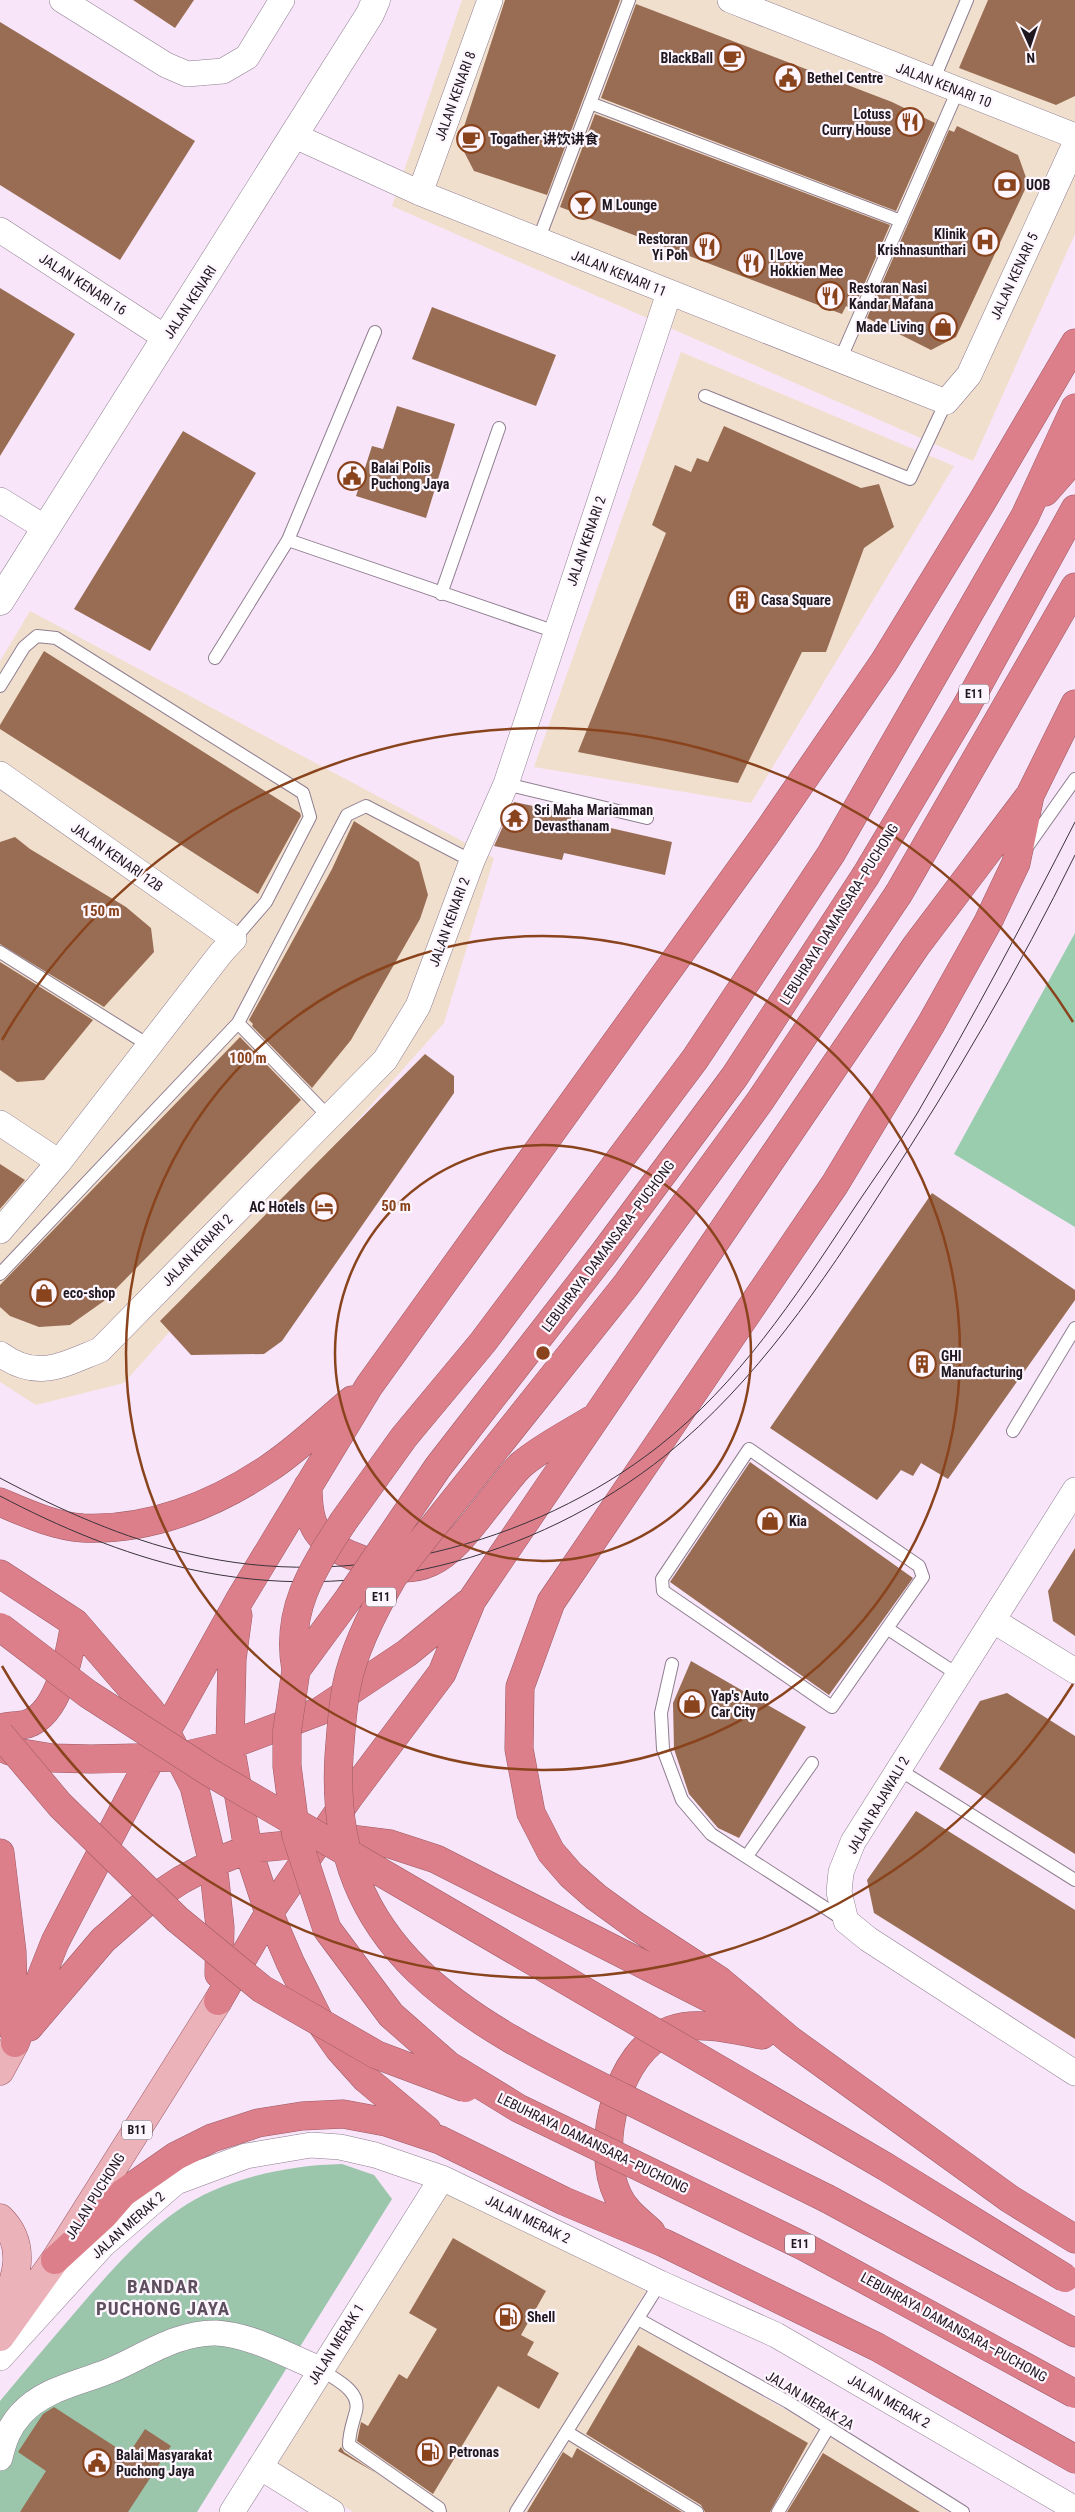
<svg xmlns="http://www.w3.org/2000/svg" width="1075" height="2512" viewBox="0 0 1075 2512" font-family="'Roboto Condensed','Noto Sans SC',sans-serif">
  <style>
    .commercial { fill: #f1dfce }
    .green { fill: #9bc6ac }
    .forest { fill: #9accae }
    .building { fill: #996d53 }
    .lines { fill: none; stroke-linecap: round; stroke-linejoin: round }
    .lane-casing { stroke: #8f7e90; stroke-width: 14 }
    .street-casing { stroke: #8f7e90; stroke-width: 26 }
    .secondary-casing { stroke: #8f7e90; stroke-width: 29 }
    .primary-casing { stroke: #9a5b65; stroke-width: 29 }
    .highway-casing { stroke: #9a5b65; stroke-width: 29 }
    .lane { stroke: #fff; stroke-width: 12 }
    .street { stroke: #fff; stroke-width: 25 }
    .secondary { stroke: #fff; stroke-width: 28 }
    .primary { stroke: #ebb2b9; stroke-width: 28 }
    .highway { stroke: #dd7f8a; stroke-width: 28 }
    .tram { stroke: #3b333b; stroke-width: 1 }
    .highway-bridge-casing { stroke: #9a5b65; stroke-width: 29; stroke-linecap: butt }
    .highway-bridge { stroke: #dd7f8a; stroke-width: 28 }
    .ring { fill: none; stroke: #89431d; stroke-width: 2.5 }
    .labels { text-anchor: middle; stroke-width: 4.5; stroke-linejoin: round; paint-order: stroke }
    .shield { fill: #fef6fe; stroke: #625b62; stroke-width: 1 }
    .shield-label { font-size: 12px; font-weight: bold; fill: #1f181f }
    .poi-label { font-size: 14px; font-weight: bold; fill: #1f181f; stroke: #fef6fe; text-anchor: start }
    .street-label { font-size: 14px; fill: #1f181f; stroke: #fef6fe }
    .district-label { font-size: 19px; font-weight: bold; letter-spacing: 1px; fill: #5e4f5f; stroke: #fef6fe }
    .centre { fill: #89431d; stroke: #fef6fe; stroke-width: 2.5 }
    .ring-label { font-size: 15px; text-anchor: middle; font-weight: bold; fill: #89431d; stroke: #fef6fe; stroke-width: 4.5; stroke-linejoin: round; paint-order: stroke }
  </style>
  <rect width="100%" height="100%" fill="#f8e5f9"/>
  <path class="commercial" d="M462,0H1075V234L973,461L392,206Z
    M681,352L954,466L751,803L534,767Z
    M30,611L494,858L444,1023L124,1383L36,1405L0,1382V661Z
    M445,2190L646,2291L509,2512H353L277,2465Z
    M639,2327L792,2413L949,2512H525Z"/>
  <path class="green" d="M342,2164L374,2175L392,2199L197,2512H0V2401C29,2366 59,2331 89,2296C125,2256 162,2213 212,2191C253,2173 299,2165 342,2164Z"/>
  <path class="forest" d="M1075,933V1227L954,1154Z"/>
  <path class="building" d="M133,0H194L175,28Z
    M505,0H620L547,195L474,171L459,142Z
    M988,0H1075V96L1056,105L959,68Z
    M636,4L892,102L935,123L896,211L601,98Z
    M0,22L195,141L120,260L0,185Z
    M595,114L890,225L853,310L846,306L842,314L560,207Z
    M957,126L1018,155L1028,183L956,337L931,350L867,318L949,130L954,132Z
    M0,288L75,334L0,456Z
    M432,307L556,355L536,406L412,359Z
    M397,406L455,424L426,518L356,496L372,446L383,449Z
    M724,426L861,488L879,484L894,527L864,548L826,652H802L738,783L578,752L666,533L652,525L675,465L691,472L697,458L708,462Z
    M183,431L256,473L150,651L74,609Z
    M44,651L300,813L301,816L258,894L0,729V725Z
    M514,802L572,814L571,819L672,842L665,875L564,853L562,860L494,846Z
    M354,821L419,862L428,895L420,919L351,1040L312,1088L252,1026L253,1024L249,1020L332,869Z
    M15,837L30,849L126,907L151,928L154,952L104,1007L0,944V842Z
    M0,962L93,1020L44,1080L17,1082L0,1070Z
    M240,1037L301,1100L104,1301L70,1325L39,1327L10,1316L0,1307V1285Z
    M425,1054L454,1076V1093L282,1341L264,1354L191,1355L160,1321Z
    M0,1164L25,1180L0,1209Z
    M932,1193L1075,1290V1300L948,1479L921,1463L913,1476L901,1470L877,1500L770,1428Z
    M750,1462L913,1578L829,1695L670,1582Z
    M1075,1548V1636L1053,1621L1048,1591Z
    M691,1661L806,1727L739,1838L718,1828L689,1794L674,1749L673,1703Z
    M1007,1693L1075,1736V1854L939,1769L980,1701Z
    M916,1811L1075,1910V2039L874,1913L867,1880Z
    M453,2238L546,2291L521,2335L534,2342L527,2355L559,2373L539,2409L498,2386L433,2494L357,2441L361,2422L368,2426L399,2374L407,2379L437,2329L409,2313Z
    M638,2345L808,2443L770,2512H705L701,2505L586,2434Z
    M54,2407L128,2455L145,2429L171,2446L128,2512H20L46,2471L18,2452L43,2414Z
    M341,2447L344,2452L376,2473L338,2451Z
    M577,2448L682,2512H527L563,2452L572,2458Z
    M823,2453L920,2512H787Z"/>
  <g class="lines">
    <defs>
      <path id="lane" d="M933,81L967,0
        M590,103L901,221
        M538,241L629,0
        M840,360L958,90
        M705,396L910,479L946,402
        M288,540L556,632
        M441,594L499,428
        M215,658L288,540L375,332
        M0,686L24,647L37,636L56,638L303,793L310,817L266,902L234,939
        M506,784L647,818
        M1027,847L1075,779
        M0,952L150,1046
        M238,1023L328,1116
        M0,1274L238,1023L347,815L366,806L472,861
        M1013,1431L1075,1328
        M749,1449L919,1566L923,1577L832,1707L663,1591L662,1579Z
        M888,1629L960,1676
        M672,1664L661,1713L663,1749L682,1800L711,1834L844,1920
        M898,1769L1075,1880
        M747,1856L812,1763
        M638,2319L788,2402L963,2512
        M320,2369C334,2379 361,2390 356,2411C353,2423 349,2432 349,2445L439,2508L440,2512
        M567,2432L697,2512
        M516,2512L660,2283
        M778,2512L828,2428"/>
      <path id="street" d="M62,0L166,65L187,74L223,71L247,57L282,0
        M730,0L1075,136
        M295,136L420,193L946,402L969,375L1075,144
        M420,193L490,0
        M0,230L166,338
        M0,500L47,529
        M0,774L234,939L221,953L59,1162L0,1231
        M0,1123L59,1162
        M0,1354C37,1381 62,1365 100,1350L385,1060L418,1006L472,861L506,784L669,293
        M1075,1490L853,1842L841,1872L839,1892L846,1921L868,1939L1075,2073
        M994,1621L1075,1671
        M0,2358L103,2245L176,2182L246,2156L311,2145L340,2147L375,2155L442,2178L660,2283L776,2335L1075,2509
        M0,2458C4,2441 9,2427 21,2414C43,2389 80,2383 109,2371C143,2357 177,2332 216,2333C252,2335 288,2356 320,2369
        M260,2467L332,2512
        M232,2512L442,2178"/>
      <path id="secondary" d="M0,601L370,14L376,0"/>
      <path id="primary" d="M0,2071L15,2043
        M0,2218C31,2248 13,2285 0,2319
        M0,2337L55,2260L218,2001"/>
      <path id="highway" d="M1045,492L1067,467L1075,454
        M1030,795L1016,863L988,922L931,1024L835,1184L551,1602L520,1687L519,1749L531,1813L551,1852L571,1875L596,1897L636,1926L720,1981L790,2040L1010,2199L1075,2239
        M866,875L966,707L1075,509
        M899,893L1075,587
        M308,1486C308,1521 313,1539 348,1554C433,1590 450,1552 499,1491C506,1483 513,1472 521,1465C539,1449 570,1433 591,1420
        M0,1502C26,1513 54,1526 83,1528C149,1531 213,1505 266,1470C297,1450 324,1423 352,1400
        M343,1522L404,1437L483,1342L695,1059L831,854L1025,516L1075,408
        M0,1574L75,1623L150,1710L166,1732L194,1786L213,1863L220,1927L219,1974
        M238,1615L232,1659L230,1745L248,1849L269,1913L290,1962L320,2022L339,2049L366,2079L427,2130
        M0,1728C9,1726 19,1726 27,1724C60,1713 70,1652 75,1623
        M0,1747L10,1751L52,1758L91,1759L179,1757L230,1745L320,1711L407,1653L467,1604
        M0,1853L12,1952L14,2032
        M218,2001L269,1913L349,1797L442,1673L472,1600L916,946L1030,795L1075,704
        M29,2027L103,1940L143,1905L181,1880L213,1863L248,1849L350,1839L390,1844L436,1859L747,2017
        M15,2043L55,1942L136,1786L240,1599L369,1386L768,831L884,662L983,500L1075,343
        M828,2199L1075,2333
        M651,2232C639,2221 625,2211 618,2196C594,2147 617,2050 671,2030C697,2020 736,2030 762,2035
        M55,2260L103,2216L123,2193L176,2156L212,2138L258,2123L302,2116L343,2114L386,2122L440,2140L564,2201L664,2243L877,2347L1075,2459"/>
    </defs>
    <use href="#lane" class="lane-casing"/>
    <use href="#street" class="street-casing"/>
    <use href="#secondary" class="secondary-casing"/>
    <use href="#primary" class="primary-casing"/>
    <use href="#highway" class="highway-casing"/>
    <use href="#lane" class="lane"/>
    <use href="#street" class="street"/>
    <use href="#secondary" class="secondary"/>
    <use href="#primary" class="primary"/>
    <use href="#highway" class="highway"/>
    <path class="tram" d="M0,1478C60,1510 123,1538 190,1554C348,1592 532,1546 659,1446C738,1384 795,1298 849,1216C872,1181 897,1147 918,1112C973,1017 1025,920 1075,822
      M0,1496C59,1527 123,1554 189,1569C354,1606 534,1561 666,1455C756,1382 822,1284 884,1187C954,1080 1019,969 1075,855"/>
    <defs>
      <path id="highway-bridge" d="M866,875L735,1076L604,1253L438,1467L349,1598L296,1670L287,1731V1766L296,1835L327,1929L391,2015L448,2065L518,2108L805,2247L1075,2394
        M0,1627L88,1694L209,1772L886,2167L1065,2278
        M296,1670C285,1611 312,1570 343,1522
        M0,1734L60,1805L177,1919L262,1989L377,2055L465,2088
        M828,2199C760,2165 691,2131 622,2097C470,2022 327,1952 339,1756C341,1732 342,1708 347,1684C354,1649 375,1608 393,1577L626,1285L760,1101L899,893"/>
    </defs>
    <use href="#highway-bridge" class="highway-bridge-casing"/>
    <use href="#highway-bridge" class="highway-bridge"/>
  </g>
  <g class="ring">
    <circle cx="543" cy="1353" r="208"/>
    <circle cx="543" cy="1353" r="417"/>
    <path d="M1073 1684A625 625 0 0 1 2 1666M2 1040A625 625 0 0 1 1073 1022"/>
  </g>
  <defs>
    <symbol id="cafe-ring" viewBox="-11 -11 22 22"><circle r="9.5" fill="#fef6fe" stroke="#89431d" stroke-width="1.5"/><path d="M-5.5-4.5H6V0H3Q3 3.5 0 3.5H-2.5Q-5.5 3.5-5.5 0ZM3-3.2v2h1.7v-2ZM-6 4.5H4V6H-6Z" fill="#89431d"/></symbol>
    <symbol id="civic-ring" viewBox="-11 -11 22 22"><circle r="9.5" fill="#fef6fe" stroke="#89431d" stroke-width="1.5"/><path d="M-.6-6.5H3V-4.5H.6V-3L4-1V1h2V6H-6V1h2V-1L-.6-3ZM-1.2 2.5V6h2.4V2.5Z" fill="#89431d"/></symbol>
    <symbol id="restaurant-ring" viewBox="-11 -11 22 22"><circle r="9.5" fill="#fef6fe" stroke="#89431d" stroke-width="1.5"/><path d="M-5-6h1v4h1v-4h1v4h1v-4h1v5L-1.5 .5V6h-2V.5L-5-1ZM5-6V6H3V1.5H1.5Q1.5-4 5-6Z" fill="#89431d"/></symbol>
    <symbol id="bank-ring" viewBox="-11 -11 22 22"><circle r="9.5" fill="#fef6fe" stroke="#89431d" stroke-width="1.5"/><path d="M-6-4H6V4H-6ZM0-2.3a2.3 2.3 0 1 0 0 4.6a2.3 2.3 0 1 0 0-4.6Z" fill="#89431d"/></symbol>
    <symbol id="bar-ring" viewBox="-11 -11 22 22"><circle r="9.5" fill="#fef6fe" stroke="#89431d" stroke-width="1.5"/><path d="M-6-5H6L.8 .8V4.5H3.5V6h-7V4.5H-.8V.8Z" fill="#89431d"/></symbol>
    <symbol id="hospital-ring" viewBox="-11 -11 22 22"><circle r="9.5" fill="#fef6fe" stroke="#89431d" stroke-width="1.5"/><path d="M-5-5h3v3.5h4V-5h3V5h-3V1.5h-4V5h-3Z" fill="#89431d"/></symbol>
    <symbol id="shop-ring" viewBox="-11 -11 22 22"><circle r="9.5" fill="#fef6fe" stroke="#89431d" stroke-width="1.5"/><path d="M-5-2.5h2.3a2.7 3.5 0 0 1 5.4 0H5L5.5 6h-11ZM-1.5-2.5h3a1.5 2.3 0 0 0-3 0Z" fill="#89431d"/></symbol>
    <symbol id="building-ring" viewBox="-11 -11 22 22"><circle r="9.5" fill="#fef6fe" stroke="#89431d" stroke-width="1.5"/><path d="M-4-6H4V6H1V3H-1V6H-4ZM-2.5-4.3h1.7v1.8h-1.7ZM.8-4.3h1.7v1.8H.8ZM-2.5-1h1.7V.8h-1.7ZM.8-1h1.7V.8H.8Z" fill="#89431d"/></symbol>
    <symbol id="temple-ring" viewBox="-11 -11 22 22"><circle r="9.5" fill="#fef6fe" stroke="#89431d" stroke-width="1.5"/><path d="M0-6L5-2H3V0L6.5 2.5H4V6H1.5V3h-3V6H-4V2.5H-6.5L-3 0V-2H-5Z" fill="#89431d"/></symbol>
    <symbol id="hotel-ring" viewBox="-11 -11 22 22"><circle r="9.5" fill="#fef6fe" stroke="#89431d" stroke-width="1.5"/><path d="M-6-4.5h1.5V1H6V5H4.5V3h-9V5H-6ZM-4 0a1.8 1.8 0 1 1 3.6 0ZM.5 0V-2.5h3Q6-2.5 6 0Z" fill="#89431d"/></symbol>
    <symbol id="fuel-ring" viewBox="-11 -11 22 22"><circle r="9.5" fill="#fef6fe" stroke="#89431d" stroke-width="1.5"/><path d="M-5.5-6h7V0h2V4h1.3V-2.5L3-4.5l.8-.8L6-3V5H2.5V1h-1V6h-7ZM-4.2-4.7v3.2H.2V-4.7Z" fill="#89431d"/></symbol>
  </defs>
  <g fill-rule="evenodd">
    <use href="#cafe-ring" x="716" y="42" width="32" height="32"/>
    <use href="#civic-ring" x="772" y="62" width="32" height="32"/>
    <use href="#restaurant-ring" x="894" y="106" width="32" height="32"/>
    <use href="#cafe-ring" x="455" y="123" width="32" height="32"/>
    <use href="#bank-ring" x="991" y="169" width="32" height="32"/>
    <use href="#bar-ring" x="567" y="189" width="32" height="32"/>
    <use href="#hospital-ring" x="969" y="226" width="32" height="32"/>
    <use href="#restaurant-ring" x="691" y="231" width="32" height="32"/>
    <use href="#restaurant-ring" x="735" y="247" width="32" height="32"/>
    <use href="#restaurant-ring" x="814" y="280" width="32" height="32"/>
    <use href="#shop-ring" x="927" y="311" width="32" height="32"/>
    <use href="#civic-ring" x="336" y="460" width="32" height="32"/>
    <use href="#building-ring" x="726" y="584" width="32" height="32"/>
    <use href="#temple-ring" x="499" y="802" width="32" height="32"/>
    <use href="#hotel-ring" x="308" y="1191" width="32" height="32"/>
    <use href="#shop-ring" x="28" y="1277" width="32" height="32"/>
    <use href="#building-ring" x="906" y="1348" width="32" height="32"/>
    <use href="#shop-ring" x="754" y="1505" width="32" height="32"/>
    <use href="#shop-ring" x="676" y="1688" width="32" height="32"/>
    <use href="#fuel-ring" x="492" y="2301" width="32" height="32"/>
    <use href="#fuel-ring" x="414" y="2436" width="32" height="32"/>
    <use href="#civic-ring" x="81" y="2447" width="32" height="32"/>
  </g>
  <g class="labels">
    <g class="shield">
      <rect x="959" y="684.5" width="30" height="19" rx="4"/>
      <rect x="366" y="1587.5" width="30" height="19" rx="4"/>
      <rect x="122" y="2120.5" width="30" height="19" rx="4"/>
      <rect x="785" y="2234.5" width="30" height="19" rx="4"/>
    </g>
    <g class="shield-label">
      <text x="974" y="698">E11</text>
      <text x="381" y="1601">E11</text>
      <text x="137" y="2134">B11</text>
      <text x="800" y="2248">E11</text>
    </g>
    <g class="poi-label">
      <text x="713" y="63" text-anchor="end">BlackBall</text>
      <text x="807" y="83">Bethel Centre</text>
      <text x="891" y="119" text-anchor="end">Lotuss<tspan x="891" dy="16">Curry House</tspan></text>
      <text x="490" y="144">Togather 讲饮讲食</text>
      <text x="1026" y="190">UOB</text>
      <text x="602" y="210">M Lounge</text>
      <text x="966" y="239" text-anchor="end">Klinik<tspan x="966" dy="16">Krishnasunthari</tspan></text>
      <text x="688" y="244" text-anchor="end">Restoran<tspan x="688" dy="16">Yi Poh</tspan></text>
      <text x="770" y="260">I Love<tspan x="770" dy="16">Hokkien Mee</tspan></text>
      <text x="849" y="293">Restoran Nasi<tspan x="849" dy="16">Kandar Mafana</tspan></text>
      <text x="924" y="332" text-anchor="end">Made Living</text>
      <text x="371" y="473">Balai Polis<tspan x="371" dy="16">Puchong Jaya</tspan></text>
      <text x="761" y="605">Casa Square</text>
      <text x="534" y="815">Sri Maha Mariamman<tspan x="534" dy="16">Devasthanam</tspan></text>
      <text x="305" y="1212" text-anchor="end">AC Hotels</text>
      <text x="63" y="1298">eco-shop</text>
      <text x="941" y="1361">GHI<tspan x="941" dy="16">Manufacturing</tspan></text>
      <text x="789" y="1526">Kia</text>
      <text x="711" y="1701">Yap's Auto<tspan x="711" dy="16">Car City</tspan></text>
      <text x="527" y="2322">Shell</text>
      <text x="449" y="2457">Petronas</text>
      <text x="116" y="2460">Balai Masyarakat<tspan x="116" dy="16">Puchong Jaya</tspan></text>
    </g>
    <g class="street-label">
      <text transform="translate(944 85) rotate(21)" y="5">JALAN KENARI 10</text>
      <text transform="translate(455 96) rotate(-70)" y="5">JALAN KENARI 8</text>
      <text transform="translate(619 273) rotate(22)" y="5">JALAN KENARI 11</text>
      <text transform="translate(1014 276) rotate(-65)" y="5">JALAN KENARI 5</text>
      <text transform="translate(83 284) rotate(33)" y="5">JALAN KENARI 16</text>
      <text transform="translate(190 302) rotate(-57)" y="5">JALAN KENARI</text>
      <text transform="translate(586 541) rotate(-71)" y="5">JALAN KENARI 2</text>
      <text transform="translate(117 857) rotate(35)" y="5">JALAN KENARI 12B</text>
      <text transform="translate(839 914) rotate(-58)" y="5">LEBUHRAYA DAMANSARA–PUCHONG</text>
      <text transform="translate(449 922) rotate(-70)" y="5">JALAN KENARI 2</text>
      <text transform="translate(608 1246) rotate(-53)" y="5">LEBUHRAYA DAMANSARA–PUCHONG</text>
      <text transform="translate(197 1250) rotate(-46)" y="5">JALAN KENARI 2</text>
      <text transform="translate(878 1805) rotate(-60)" y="5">JALAN RAJAWALI 2</text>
      <text transform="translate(593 2143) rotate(26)" y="5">LEBUHRAYA DAMANSARA–PUCHONG</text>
      <text transform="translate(95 2196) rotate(-58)" y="5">JALAN PUCHONG</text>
      <text transform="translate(528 2219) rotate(26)" y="5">JALAN MERAK 2</text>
      <text transform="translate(128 2225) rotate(-42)" y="5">JALAN MERAK 2</text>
      <text transform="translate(954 2327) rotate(29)" y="5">LEBUHRAYA DAMANSARA–PUCHONG</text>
      <text transform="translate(336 2344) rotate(-58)" y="5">JALAN MERAK 1</text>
      <text transform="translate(810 2400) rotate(31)" y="5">JALAN MERAK 2A</text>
      <text transform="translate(889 2401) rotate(30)" y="5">JALAN MERAK 2</text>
    </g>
    <g class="district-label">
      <text x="163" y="2293">BANDAR<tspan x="163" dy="22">PUCHONG JAYA</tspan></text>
    </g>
  </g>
  <circle cx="543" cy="1353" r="8" class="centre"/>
  <g class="ring-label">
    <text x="101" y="916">150 m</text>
    <text x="248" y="1063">100 m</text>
    <text x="396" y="1211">50 m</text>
  </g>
  <g transform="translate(1030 45) rotate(177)" stroke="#fef6fe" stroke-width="4" paint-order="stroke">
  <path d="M0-4L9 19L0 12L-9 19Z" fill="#1f181f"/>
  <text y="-8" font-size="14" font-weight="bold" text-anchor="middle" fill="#1f181f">N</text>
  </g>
</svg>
